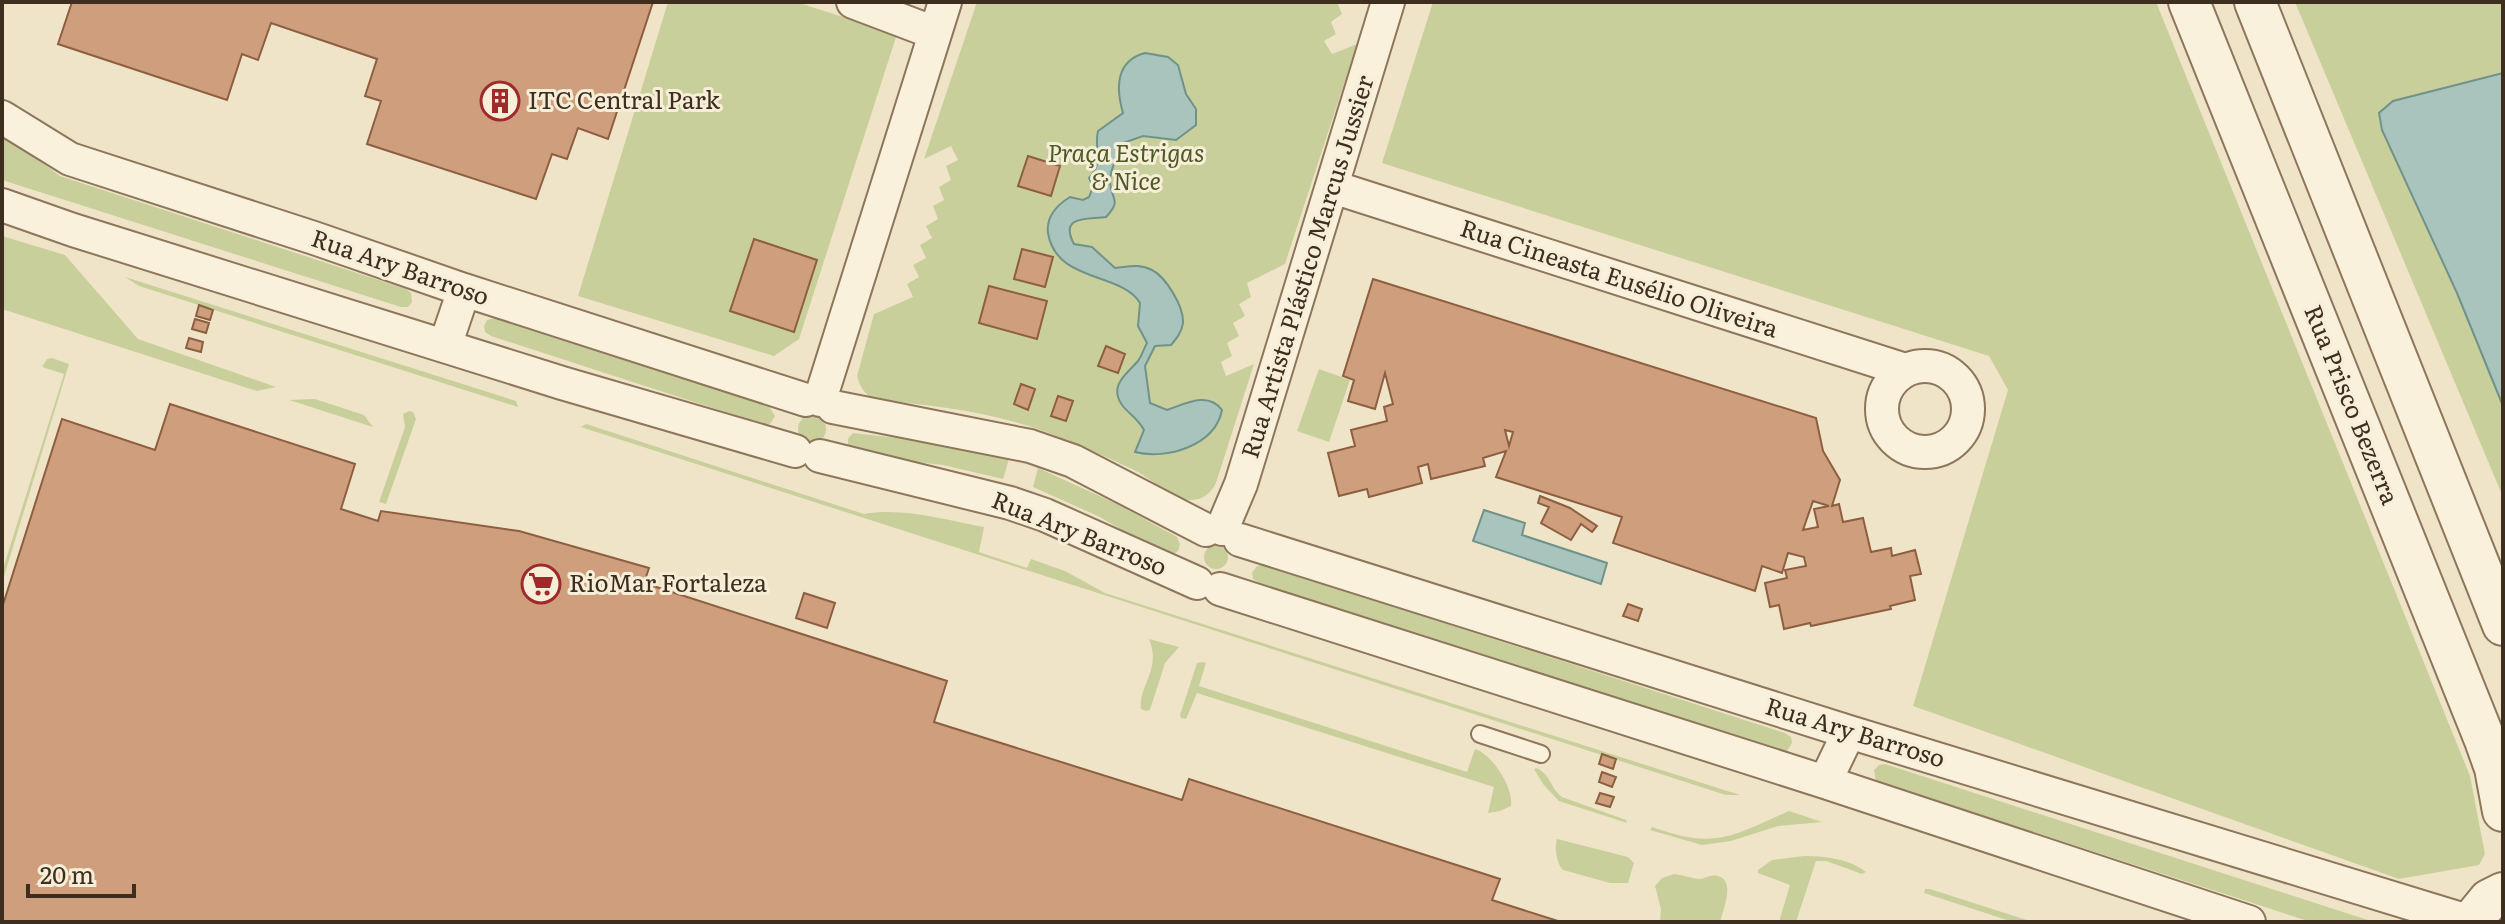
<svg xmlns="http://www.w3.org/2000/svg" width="2505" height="924" viewBox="0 0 2505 924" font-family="Literata,serif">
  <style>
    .green { fill: #c9cf9b }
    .water { fill: #a9c4bc; stroke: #6f938a; stroke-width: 2 }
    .building { fill: #cf9f7d; stroke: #8d5f41; stroke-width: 2; fill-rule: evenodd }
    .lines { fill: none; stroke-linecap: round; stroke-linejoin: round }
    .service-casing { stroke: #8d765c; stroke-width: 20 }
    .minor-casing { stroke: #8d765c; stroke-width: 36 }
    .tertiary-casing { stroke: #8d765c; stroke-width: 44 }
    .service { stroke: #faf1dc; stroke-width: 16 }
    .minor { stroke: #faf1dc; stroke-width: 32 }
    .tertiary { stroke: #faf1dc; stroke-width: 40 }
    .labels { text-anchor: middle; stroke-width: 6; stroke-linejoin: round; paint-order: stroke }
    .poi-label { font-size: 24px; fill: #3d2e20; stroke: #f7eed8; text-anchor: start }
    .park-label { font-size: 24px; font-style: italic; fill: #4d5a26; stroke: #f7eed8 }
    .street-label { font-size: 24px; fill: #3d2e20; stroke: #f7eed8 }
  </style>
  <rect width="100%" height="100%" fill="#f0e4c8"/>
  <path class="green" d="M668,2H796L897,34L799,339L774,356L578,296Z
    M977,2H1337L1342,14L1331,22L1336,34L1324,41L1332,54L1357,44L1285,264L1247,283L1251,297L1239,304L1245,316L1233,323L1239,336L1227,343L1232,356L1221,362L1226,376L1254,364L1216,483C1210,495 1201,501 1187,500C1172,499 1149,477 1134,470C1106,457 1078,444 1049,433C993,412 934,405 874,400C864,393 860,387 857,376L874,314L913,297L907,284L919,277L913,265L926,258L920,245L932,238L926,226L938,219L933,206L944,200L939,187L951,180L946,166L958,160L951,146L924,159Z
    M1433,2H2156L2470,776L2485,854L2479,865L2399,879L1913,706L2008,390L1989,356L1382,163Z
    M2295,2H2503V497Z
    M2,133L60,176L406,289L411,293L412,302L408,307H401L2,180Z
    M2,236L65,255L138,339L276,387L257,391L2,309Z
    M125,277L516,401L518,407L139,286Z
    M496,318L768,405L775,416L770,424H762L491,336L485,332L484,326L487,320Z
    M52,358L69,364L2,583V572L64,374L42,367L47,359Z
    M1319,369L1350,380L1329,442L1297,431Z
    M315,399L364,415L373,427L289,400Z
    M409,411L413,412L416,419L386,504L379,502L405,427L403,414Z
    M798 429a14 14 0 1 1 28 0a14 14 0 1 1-28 0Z
    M586,424L864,514C904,507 945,520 984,527L979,552L1027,568L1031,559L1065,571L1105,593L1740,795H1726L581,427Z
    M853,433L943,443L1009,459L1003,479L943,465L885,459L848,449V439Z
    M1038,468L1119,505L1177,537L1180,544L1178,551L1172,555L1162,554L1100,517L1033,487Z
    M1204 557a12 12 0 1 1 24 0a12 12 0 1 1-24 0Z
    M1264,565L1785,733L1791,737L1792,743L1787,751L1780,752L1259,583L1253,579L1252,573L1257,566Z
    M1149,639L1179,647L1165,663L1150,710L1146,711L1141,709C1138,685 1162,670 1149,639Z
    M1202,662L1206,663L1199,686L1467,772L1475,749C1492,754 1514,788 1511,806L1500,811L1488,813L1494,787L1197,693L1186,719L1181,718L1180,715L1197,663Z
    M1885,764L2374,922H2311L1876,781L1874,770L1879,765Z
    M1537,768C1550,774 1551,789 1562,797L1626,820L1627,823L1559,801L1543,784L1534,769Z
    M1789,811L1822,822L1778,826L1731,841L1702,845L1650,830L1652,827C1717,850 1731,836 1789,811Z
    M1557,839L1628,857L1634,863L1628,883H1610L1563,870C1557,864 1554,848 1557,839Z
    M1804,856C1825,856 1850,859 1866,872L1862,874L1826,861H1816L1796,922H1779L1790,885L1758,873V870L1772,860Z
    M1674,874C1682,875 1691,878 1699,879C1705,879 1711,874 1718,876C1736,881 1723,910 1720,922H1660L1661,909L1655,886L1662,878Z
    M1925,889H1930L2033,922H2013L1924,893Z"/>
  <path class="water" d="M1145,53L1168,57L1178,65L1186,94L1196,109V125L1176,140L1143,136L1123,143C1118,154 1110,169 1110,181C1110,199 1123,199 1106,217C1090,220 1058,214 1074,244L1092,247L1115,268C1128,267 1139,263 1152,270C1166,277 1184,307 1183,323C1182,332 1176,339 1171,345L1155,346L1145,366L1150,403L1167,410C1185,404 1208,391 1222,410C1215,446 1166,460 1135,452L1144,430C1139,420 1129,414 1122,405C1108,385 1128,373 1138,361C1142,356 1144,348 1147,343L1138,326L1140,303C1122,272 1056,283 1048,233C1046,217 1057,205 1070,197L1083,200L1089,197L1093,187L1089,178C1106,159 1093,150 1098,131L1123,113C1116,89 1115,61 1145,53Z
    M2503,73V406L2457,293L2382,130L2379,113L2393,101Z
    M1484,510L1525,523L1522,535L1607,563L1601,584L1473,541Z"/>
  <path class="building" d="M72,2H653L608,139L578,128L567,159L552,154L536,199L367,144L381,101L365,96L377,59L271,23L258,60L242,54L227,100L58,44Z
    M1028,156L1060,166L1051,196L1018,186Z
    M754,239L817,260L794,332L730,311Z
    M1022,249L1053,257L1045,287L1014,279Z
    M1373,279L1816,418L1823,451L1840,480L1832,506L1839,504L1843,522L1863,518L1871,552L1891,548L1892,556L1915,550L1921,574L1910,576L1915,600L1890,606L1891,609L1811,626L1810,623L1784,629L1779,605L1770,607L1765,583L1787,578L1785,570L1806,566L1804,557L1788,553L1782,573L1762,566L1755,591L1613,543L1622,517L1496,477L1506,451L1483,458L1485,466L1431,479L1428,464L1418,467L1422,483L1369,497L1367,489L1339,496L1328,453L1355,446L1351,430L1387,421L1384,407L1393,404L1385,373L1375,409L1348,401L1354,380L1343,376ZM1505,430L1513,432L1509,446ZM1813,501L1829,506L1814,509L1818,527L1803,530Z
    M989,286L1047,301L1037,339L979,323Z
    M199,305L213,310L210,320L196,316Z
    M195,319L209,323L206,333L192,329Z
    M189,338L203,342L201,352L186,348Z
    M1106,346L1125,354L1118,373L1098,366Z
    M1021,384L1035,389L1028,410L1014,404Z
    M1058,396L1073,401L1066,421L1051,416Z
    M170,404L355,464L341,509L378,521L381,511L519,531L649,568L644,583L947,681L934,722L1182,800L1189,779L1500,879L1492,900L1561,922H2V608L62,419L155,450Z
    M1540,496L1570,508L1597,526L1592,532L1581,524L1571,540L1541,523L1549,507L1538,503Z
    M804,593L835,603L827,628L796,618Z
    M1628,604L1642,609L1638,621L1623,616Z
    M1602,754L1616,759L1613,769L1599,764Z
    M1602,772L1616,777L1612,787L1599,782Z
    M1600,793L1614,797L1610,807L1596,803Z"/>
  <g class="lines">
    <defs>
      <path id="service" d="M1480,734L1541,754"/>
      <path id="minor" d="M853,2L935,33
        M2,117L70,159L314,238L464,290L806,400
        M1333,187L1905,370
        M2,205L73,230L562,383L795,451
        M445,346L464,290
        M1882 409a43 43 0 1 1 86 0a43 43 0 1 1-86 0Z
        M820,400L945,2
        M833,407L1030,446L1073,461L1206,530
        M820,456L1010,503L1045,515L1197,583
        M1222,529L1241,484L1388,2
        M1240,540L1849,732L2471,922
        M1220,589L1825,782L2249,922
        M1825,782L1849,732"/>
      <path id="tertiary" d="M2189,2L2485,740L2495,768L2503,811
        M2255,2L2503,625
        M2471,922L2489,900L2503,893"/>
    </defs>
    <use href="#service" class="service-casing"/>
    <use href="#minor" class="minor-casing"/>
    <use href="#tertiary" class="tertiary-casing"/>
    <use href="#service" class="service"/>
    <use href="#minor" class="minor"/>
    <use href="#tertiary" class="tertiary"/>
  </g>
  <defs>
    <symbol id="building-ring" viewBox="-11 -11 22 22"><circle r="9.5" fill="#f7eed8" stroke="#9e2a2b" stroke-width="1.5"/><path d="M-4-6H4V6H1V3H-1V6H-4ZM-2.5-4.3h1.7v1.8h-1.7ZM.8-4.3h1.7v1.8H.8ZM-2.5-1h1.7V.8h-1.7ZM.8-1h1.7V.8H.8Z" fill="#9e2a2b"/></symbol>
    <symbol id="supermarket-ring" viewBox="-11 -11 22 22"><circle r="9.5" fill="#f7eed8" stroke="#9e2a2b" stroke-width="1.5"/><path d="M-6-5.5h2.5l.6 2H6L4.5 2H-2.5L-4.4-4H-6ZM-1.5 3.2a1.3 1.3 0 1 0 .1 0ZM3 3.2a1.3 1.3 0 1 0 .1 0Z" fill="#9e2a2b"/></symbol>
  </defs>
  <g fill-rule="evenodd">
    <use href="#building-ring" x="478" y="79" width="44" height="44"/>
    <use href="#supermarket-ring" x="519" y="562" width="44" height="44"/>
  </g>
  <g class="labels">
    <g class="poi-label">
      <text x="528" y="109">ITC Central Park</text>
      <text x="569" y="592">RioMar Fortaleza</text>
    </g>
    <g class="park-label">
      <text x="1126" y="162">Praça Estrigas<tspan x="1126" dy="28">&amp; Nice</tspan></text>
    </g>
    <g class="street-label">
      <text transform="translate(1308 267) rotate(-73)" y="8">Rua Artista Plástico Marcus Jussier</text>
      <text transform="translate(400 268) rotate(19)" y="8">Rua Ary Barroso</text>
      <text transform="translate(1619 279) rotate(18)" y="8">Rua Cineasta Eusélio Oliveira</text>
      <text transform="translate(2351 405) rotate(68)" y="8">Rua Prisco Bezerra</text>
      <text transform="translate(1079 534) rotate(22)" y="8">Rua Ary Barroso</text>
      <text transform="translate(1855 733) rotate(17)" y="8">Rua Ary Barroso</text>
    </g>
  </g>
  <rect width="2505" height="924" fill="none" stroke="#3d2e20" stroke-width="8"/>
  <path d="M28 884v12h106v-12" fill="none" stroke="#3d2e20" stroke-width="4"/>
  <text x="40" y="884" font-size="24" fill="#3d2e20" stroke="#f7eed8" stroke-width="6" paint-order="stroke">20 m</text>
</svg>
